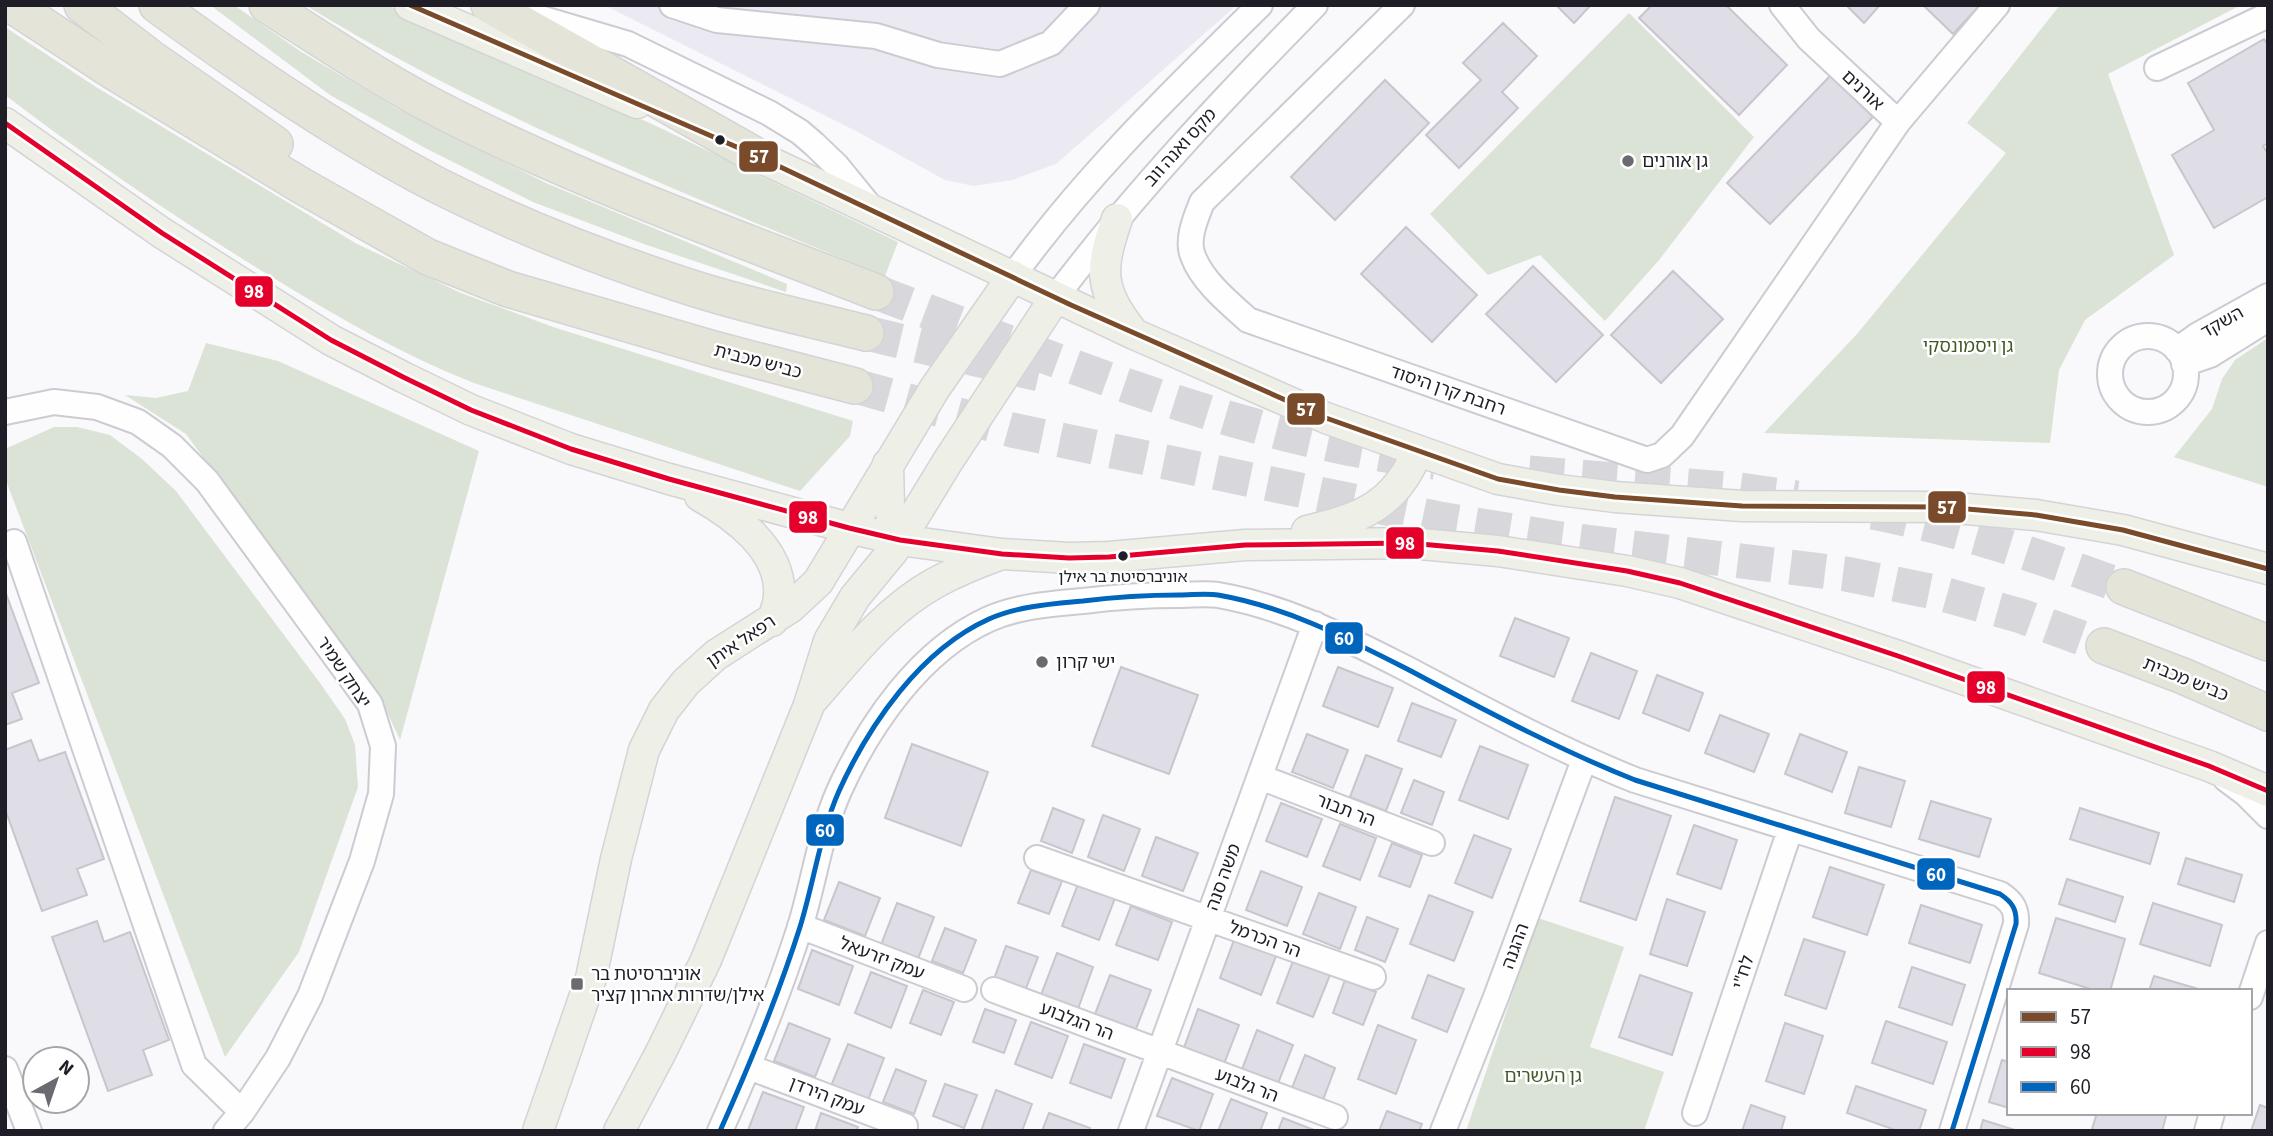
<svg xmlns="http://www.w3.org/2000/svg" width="2273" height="1136" viewBox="0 0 2273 1136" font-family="'Source Sans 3','Noto Sans Hebrew',sans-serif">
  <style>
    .built { fill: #ebeaf3 }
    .green { fill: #dae3d5 }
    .building { fill: #dfdde6; stroke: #c8c6cc; stroke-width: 2 }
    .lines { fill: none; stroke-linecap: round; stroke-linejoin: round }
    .highway-tunnel { stroke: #d8d7db; stroke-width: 35; stroke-dasharray: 35 18; stroke-linecap: butt }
    .minor-casing { stroke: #cdcbd2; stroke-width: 28 }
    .major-casing { stroke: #d4d4d6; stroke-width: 33 }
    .highway-casing { stroke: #d4d4d6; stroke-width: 38 }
    .minor { stroke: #fefefe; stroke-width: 24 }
    .major { stroke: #eef0e7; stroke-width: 30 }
    .highway { stroke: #e4e5d8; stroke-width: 35 }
    .bus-1-casing { stroke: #fff; stroke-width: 10 }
    .bus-2-casing { stroke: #fff; stroke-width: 10 }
    .bus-3-casing { stroke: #fff; stroke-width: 10 }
    .bus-1 { stroke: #7a4b2a; stroke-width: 5 }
    .bus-2 { stroke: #e4002b; stroke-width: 5 }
    .bus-3 { stroke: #0065bd; stroke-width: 5 }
    .bus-dot { fill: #1f1e27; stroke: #fff; stroke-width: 2.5 }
    .poi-dot { fill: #6b6a71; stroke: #fff; stroke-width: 2.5 }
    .labels { text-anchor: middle; stroke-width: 5; stroke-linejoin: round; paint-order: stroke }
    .bus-label { font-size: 16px; fill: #1f1e27; stroke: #fff }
    .street-label { font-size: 18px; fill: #1f1e27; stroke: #fff }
    .poi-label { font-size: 18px; fill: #1f1e27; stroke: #fff; text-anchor: start }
    .park-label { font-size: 18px; fill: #415b28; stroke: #fff }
    .line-badge { stroke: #fff; stroke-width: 2.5 }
    .badge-label { font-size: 19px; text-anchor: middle; font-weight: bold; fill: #fff }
  </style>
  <rect width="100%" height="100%" fill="#f9f8fb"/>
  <path class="built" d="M604,5H1237L1056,164L1012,180L974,186L945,180L856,131Z"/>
  <path class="green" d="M210,5H234L300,51L396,108L546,183L787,284L786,292L644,244L533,202L427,149L330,95Z
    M305,5H387L654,125L898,242L885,276C688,195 488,117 305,5Z
    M2060,5H2241L2108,74L2174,255L2085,320L2059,370L2050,443L1764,433L1857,334L2006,153L1967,123Z
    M1629,13L1754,137L1659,260L1605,321L1540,255L1488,275L1430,214Z
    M5,27L96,87L357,244L461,293L553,327L853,421L850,436L800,491L474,383C405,356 343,320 280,282C185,224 93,162 5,95Z
    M2268,338V487L2174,457L2212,409L2222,379L2235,360Z
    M206,343L278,361L479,451L400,740L381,699L186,434L125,395L156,398L188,391Z
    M54,427H77L110,435L142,459L176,491L320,683L345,719L355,745L358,787L299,952L225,1057L5,478V449Z
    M1538,918L1624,947L1590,1047L1664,1072L1644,1131H1466Z"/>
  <path class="building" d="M1556,5H1591L1574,23Z
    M1652,5H1726L1787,65L1739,115L1639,18Z
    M1846,5H1880L1864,23Z
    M1923,5H1980L1953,34Z
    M1503,23L1537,56L1502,92L1518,108L1459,168L1426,135L1481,80L1463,63Z
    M2264,39L2268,45V143L2263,146L2268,154V197L2214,228L2172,155L2214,130L2188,83Z
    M1831,75L1873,117L1770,224L1727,183Z
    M1385,80L1429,123L1335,220L1291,177Z
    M1406,227L1477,295L1432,342L1361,274Z
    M1533,266L1603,335L1556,382L1486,314Z
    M1673,271L1723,319L1661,383L1611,335Z
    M5,591L39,683L12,693L22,719L5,725Z
    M1515,618L1569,638L1554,677L1500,656Z
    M1591,653L1637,671L1619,719L1572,701Z
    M1121,667L1198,695L1169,774L1092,746Z
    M1338,667L1393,688L1378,727L1323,706Z
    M1657,675L1703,693L1689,731L1643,713Z
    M1412,703L1456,720L1441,757L1398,741Z
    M1720,715L1769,734L1754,772L1705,753Z
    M1307,734L1348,750L1333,788L1292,772Z
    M1800,734L1847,752L1832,792L1785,774Z
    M31,740L39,761L65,752L104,859L77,869L87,895L42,911L5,809V750Z
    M912,744L988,772L961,846L885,818Z
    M1480,746L1528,765L1508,819L1459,800Z
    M1366,755L1402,769L1386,811L1350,797Z
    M1859,767L1905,781L1891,827L1845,813Z
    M1414,780L1444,792L1432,825L1401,813Z
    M1615,797L1671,816L1636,920L1580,901Z
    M1931,801L1991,819L1979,857L1919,839Z
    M1281,803L1322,819L1307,857L1266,841Z
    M1053,808L1084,820L1072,853L1041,841Z
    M2080,808L2159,833L2150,864L2070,839Z
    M1103,815L1140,829L1124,871L1088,857Z
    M1340,824L1376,838L1360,880L1323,866Z
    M1694,825L1737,840L1721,889L1677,874Z
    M1474,835L1511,849L1492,898L1455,883Z
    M1156,837L1198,853L1183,891L1142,876Z
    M1392,843L1422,855L1410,887L1379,876Z
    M2186,858L2242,875L2234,902L2178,884Z
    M1830,867L1884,885L1867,935L1813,917Z
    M1031,870L1062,881L1049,914L1018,903Z
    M1261,871L1302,887L1287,926L1246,910Z
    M2067,879L2123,897L2115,922L2059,904Z
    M839,882L880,898L865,936L824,920Z
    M1078,884L1115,898L1099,940L1062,926Z
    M1319,893L1356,907L1340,949L1303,934Z
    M1429,895L1473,912L1454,961L1410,944Z
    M1667,899L1705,912L1687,966L1650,954Z
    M897,903L934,917L918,959L881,945Z
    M2153,903L2222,925L2210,966L2140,944Z
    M1921,905L1982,925L1970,963L1909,943Z
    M1131,906L1172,922L1158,960L1116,945Z
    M1367,917L1398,929L1385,962L1355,950Z
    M2056,918L2125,939L2110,991H2097L2039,973Z
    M97,921L104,942L130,932L169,1040L143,1050L152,1075L108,1091L52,937Z
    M945,928L976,940L963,973L932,961Z
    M1804,939L1845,952L1826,1009L1785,995Z
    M1234,940L1276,956L1261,995L1220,978Z
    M1006,946L1038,957L1025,991L994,979Z
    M812,950L853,966L839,1005L798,989Z
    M1057,953L1093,967L1078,1009L1041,995Z
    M1293,961L1330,975L1313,1017L1277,1003Z
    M1912,967L1965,985L1952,1025L1899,1007Z
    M871,972L907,986L891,1028L855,1013Z
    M1110,975L1151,990L1136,1029L1095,1014Z
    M1428,975L1464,989L1447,1032L1412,1018Z
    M1640,975L1692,993L1672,1055L1619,1037Z
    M2154,976L2202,990V991H2149Z
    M1345,980L1376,992L1363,1025L1333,1013Z
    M923,990L954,1002L941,1035L910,1023Z
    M985,1009L1016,1020L1004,1053L973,1042Z
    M1198,1009L1239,1025L1224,1064L1184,1048Z
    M1886,1021L1947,1042L1933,1084L1872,1063Z
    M1031,1022L1068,1036L1052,1078L1015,1064Z
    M789,1023L830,1039L815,1077L774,1061Z
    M1785,1023L1823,1036L1804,1094L1766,1081Z
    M1378,1025L1416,1040L1396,1094L1358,1079Z
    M1257,1030L1293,1045L1277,1086L1241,1072Z
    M848,1044L884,1058L868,1100L831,1086Z
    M1084,1044L1125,1059L1111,1098L1070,1083Z
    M1305,1055L1335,1068L1323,1100L1292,1088Z
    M2002,1060L2009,1062V1108L1989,1102Z
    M896,1069L926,1081L914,1114L883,1102Z
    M1172,1078L1213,1094L1199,1131L1157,1116Z
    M945,1084L977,1095L964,1128L933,1116Z
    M1856,1086L1926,1110L1919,1131H1898L1847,1113Z
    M996,1090L1032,1104L1022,1131H981Z
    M763,1092L804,1107L795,1131L748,1130Z
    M1231,1099L1267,1113L1260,1131H1218Z
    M1751,1105L1785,1117L1781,1131H1742Z
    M2260,1105L2268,1108V1131H2251Z
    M1387,1111L1422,1124L1419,1131H1379Z
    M821,1113L858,1127L856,1131H815Z
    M1049,1113L1090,1128L1089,1131H1042Z
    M2097,1113H2167L2162,1131H2097L2092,1129Z
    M1283,1118L1314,1130L1313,1131H1278Z
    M1983,1120L2018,1131H1980Z"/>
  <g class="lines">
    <path class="highway-tunnel" d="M876,292C1058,360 1240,439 1435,462
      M866,333L1039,374
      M855,386L1012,430L1439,519L1561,539L1846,574L1939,593L2021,616L2104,646
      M1529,473L1739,490L1797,498
      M1873,512C1959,529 2042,557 2124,587"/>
    <defs>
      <path id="minor" d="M672,5L717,20L876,36L938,55L1000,64L1051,43L1087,5
        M1402,5L1202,202C1196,217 1186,240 1193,256C1202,281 1229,303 1248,320L1647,460L1662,455L1682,436L1898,122
        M1782,5L1809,39L1898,122L1997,5
        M520,12L628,44L769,113L800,132L814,144L837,166L872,209
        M2157,68L2268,15
        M1013,276C1084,177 1173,91 1260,5
        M1055,298C1134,193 1223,99 1315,5
        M2110 374a38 38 0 1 1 76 0a38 38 0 1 1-76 0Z
        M2177,350L2198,335L2268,296
        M2184,364L2210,355L2268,319
        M5,412L54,402L97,407L138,422L172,446L207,481L370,704L383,746L381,794L362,861L310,996L278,1058L242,1112L226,1131
        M14,542L194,1065L242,1112
        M1260,777L1432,843
        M2226,779L2246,794L2268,816
        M1037,858L1373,977
        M800,926L964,989
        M994,990L1335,1117
        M2250,997L2268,943
        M749,1067L905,1126
        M5,1069L29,1131
        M1695,1113L1790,830
        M720,1131C750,1064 778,996 800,927C814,882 820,834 839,791C869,725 920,650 989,619C1018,606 1051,604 1083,601C1115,597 1147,595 1179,595C1192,595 1206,593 1218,595C1287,607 1348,639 1409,670C1483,709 1557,749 1635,780L2000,894C2012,902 2017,909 2016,924L1952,1131
        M1131,1131L1315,624
        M1443,1131L1496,997L1584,760
        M2207,1131L2212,1113"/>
      <path id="major" d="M410,5L637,103
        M5,123L162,233L331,340L403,377L471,410L571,449L669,479L849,528L900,540L1002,554L1069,558L1109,557L1245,545L1409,543L1498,551L1627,571L1680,583L1898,656L2209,766L2268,791
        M734,145L1134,334L1326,418L1498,479L1559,490L1615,497L1742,506L1944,507L2036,515L2123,530L2268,569
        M1117,219C1099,271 1099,289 1134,334
        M888,464L889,507L900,540
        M700,496C734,515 782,550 779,595C779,604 775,613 772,621
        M1307,531C1361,518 1395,506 1417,452
        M814,698C850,657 886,610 935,583C955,572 977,563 999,555
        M538,1131L591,978L616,859L644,750L664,710L686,682L716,655L791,607L818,582L935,388L1013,276
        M619,1131L661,1052L706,960L809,705L829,641L855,597L893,551L948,461L1055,298"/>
      <path id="highway" d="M12,5L114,72L302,186L428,257L508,289L717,350L855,386
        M82,5L151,58L275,144
        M157,5C246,70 339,134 437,185C514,224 595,256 677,283C739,304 803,317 866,333
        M267,5C328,44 389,85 454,117C590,185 735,237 876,292
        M489,5L755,155
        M2124,587L2268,643
        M2104,646L2183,676L2268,713"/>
    </defs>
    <use href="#minor" class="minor-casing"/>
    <use href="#major" class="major-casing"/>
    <use href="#highway" class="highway-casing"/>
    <use href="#minor" class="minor"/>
    <use href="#major" class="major"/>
    <use href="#highway" class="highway"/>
    <defs>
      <path id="bus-1" d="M410,5L755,155L1071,305L1326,418L1498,479L1559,490L1615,497L1742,506L1944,507L2036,515L2123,530L2268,569"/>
      <path id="bus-2" d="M5,123L162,233L331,340L403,377L471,410L571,449L669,479L849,528L900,540L1002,554L1069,558L1109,557L1245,545L1409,543L1498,551L1627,571L1680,583L1898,656L2209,766L2268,791"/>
      <path id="bus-3" d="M720,1131C750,1064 778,996 800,927C814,882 820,834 839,791C869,725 920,650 989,619C1018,606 1051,604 1083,601C1115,597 1147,595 1179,595C1192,595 1206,593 1218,595C1287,607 1348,639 1409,670C1483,709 1557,749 1635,780L2000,894C2012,902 2017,909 2016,924L1952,1131"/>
    </defs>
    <use href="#bus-1" class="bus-1-casing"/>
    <use href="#bus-2" class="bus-2-casing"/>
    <use href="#bus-3" class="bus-3-casing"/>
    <use href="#bus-1" class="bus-1"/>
    <use href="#bus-2" class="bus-2"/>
    <use href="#bus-3" class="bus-3"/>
  </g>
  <g class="bus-dot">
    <circle cx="720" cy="140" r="6"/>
    <circle cx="1123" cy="556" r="6"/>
  </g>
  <g class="poi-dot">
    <circle cx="1628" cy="161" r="7"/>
    <circle cx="1042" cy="662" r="7"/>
    <rect x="570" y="977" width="14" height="14" rx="3.5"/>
  </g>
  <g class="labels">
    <g class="bus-label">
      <text x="1123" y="582">אוניברסיטת בר אילן</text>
    </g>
    <g class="street-label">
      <text transform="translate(1863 90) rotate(43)" y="6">אורנים</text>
      <text transform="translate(1180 147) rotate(-48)" y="6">מקס ואנה ווב</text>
      <text transform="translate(2222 322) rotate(-30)" y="6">השקד</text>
      <text transform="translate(758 361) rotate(15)" y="6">כביש מכבית</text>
      <text transform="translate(1448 390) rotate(19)" y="6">רחבת קרן היסוד</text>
      <text transform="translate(741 641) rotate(-34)" y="6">רפאל איתן</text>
      <text transform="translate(344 672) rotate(56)" y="6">יצחק שמיר</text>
      <text transform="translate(2186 679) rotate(22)" y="6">כביש מכבית</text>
      <text transform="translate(1346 810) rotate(21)" y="6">הר תבור</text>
      <text transform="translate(1223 877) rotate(-70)" y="6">משה סנה</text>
      <text transform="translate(1265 939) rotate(20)" y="6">הר הכרמל</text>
      <text transform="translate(1515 946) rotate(-70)" y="6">ההגנה</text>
      <text transform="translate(882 958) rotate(21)" y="6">עמק יזרעאל</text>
      <text transform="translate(1743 972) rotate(-72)" y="6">לח"י</text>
      <text transform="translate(1077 1021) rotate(21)" y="6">הר הגלבוע</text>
      <text transform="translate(1247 1085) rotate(21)" y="6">הר גלבוע</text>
      <text transform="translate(827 1096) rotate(21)" y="6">עמק הירדן</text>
    </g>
    <g class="poi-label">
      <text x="1642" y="167">גן אורנים</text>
      <text x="1056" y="668">ישי קרון</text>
      <text x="591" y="980">אוניברסיטת בר<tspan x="591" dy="21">אילן/שדרות אהרון קציר</tspan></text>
    </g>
    <g class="park-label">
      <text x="1968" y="352">גן ויסמונסקי</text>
      <text x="1543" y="1082">גן העשרים</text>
    </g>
  </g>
  <g class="line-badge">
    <rect x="738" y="140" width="41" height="33" rx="7" fill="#7a4b2a"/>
    <rect x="234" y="275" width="40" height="33" rx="7" fill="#e4002b"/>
    <rect x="1286" y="392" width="40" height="34" rx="7" fill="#7a4b2a"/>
    <rect x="1927" y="490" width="40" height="34" rx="7" fill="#7a4b2a"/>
    <rect x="788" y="500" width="40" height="34" rx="7" fill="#e4002b"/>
    <rect x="1385" y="526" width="40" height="34" rx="7" fill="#e4002b"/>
    <rect x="1324" y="621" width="40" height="34" rx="7" fill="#0065bd"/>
    <rect x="1966" y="670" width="40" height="34" rx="7" fill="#e4002b"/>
    <rect x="805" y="813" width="40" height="34" rx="7" fill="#0065bd"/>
    <rect x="1916" y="857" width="40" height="34" rx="7" fill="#0065bd"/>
  </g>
  <g class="badge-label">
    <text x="759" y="163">57</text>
    <text x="254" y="298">98</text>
    <text x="1306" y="416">57</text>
    <text x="1947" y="514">57</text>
    <text x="808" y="524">98</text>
    <text x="1405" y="550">98</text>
    <text x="1344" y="645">60</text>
    <text x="1986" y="694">98</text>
    <text x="825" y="837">60</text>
    <text x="1936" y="881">60</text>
  </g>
  <rect width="2273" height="1136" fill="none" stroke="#1f1e27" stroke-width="14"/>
  <rect x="2007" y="989" width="245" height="126" fill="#ffffff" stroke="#a5a5a9" stroke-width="2"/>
  <rect x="2021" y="1012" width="35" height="10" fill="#7a4b2a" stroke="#a5a5a9" stroke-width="2"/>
  <text x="2070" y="1024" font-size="21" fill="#1f1e27">57</text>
  <rect x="2021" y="1047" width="35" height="10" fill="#e4002b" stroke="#a5a5a9" stroke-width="2"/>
  <text x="2070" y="1059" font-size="21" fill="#1f1e27">98</text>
  <rect x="2021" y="1082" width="35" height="10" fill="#0065bd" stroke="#a5a5a9" stroke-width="2"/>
  <text x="2070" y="1094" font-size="21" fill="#1f1e27">60</text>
  <g transform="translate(56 1080) rotate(40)"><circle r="33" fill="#ffffff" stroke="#a5a5a9" stroke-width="2"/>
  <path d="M0-5L12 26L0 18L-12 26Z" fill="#6b6a71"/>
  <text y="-10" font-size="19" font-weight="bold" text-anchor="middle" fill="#1f1e27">N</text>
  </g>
</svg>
